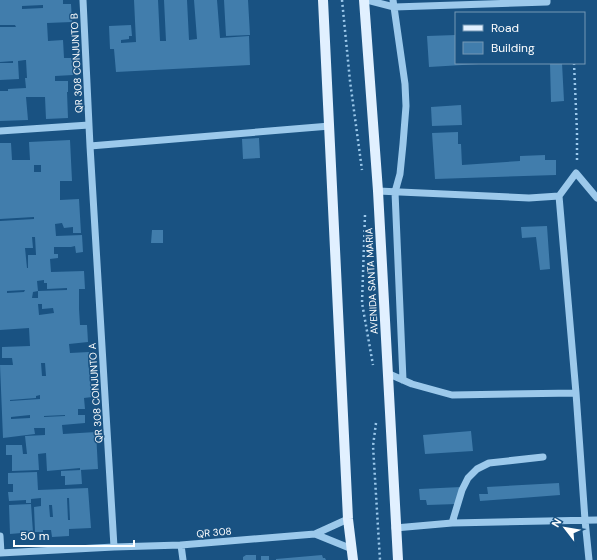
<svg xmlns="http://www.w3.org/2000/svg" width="597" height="560" viewBox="0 0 597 560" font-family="'DM Sans',sans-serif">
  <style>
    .building { fill: #417dac; fill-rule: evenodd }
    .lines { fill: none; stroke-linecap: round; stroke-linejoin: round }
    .path { stroke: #9cc9eb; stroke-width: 2.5; stroke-dasharray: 2 3; stroke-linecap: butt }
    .minor { stroke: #9cc9eb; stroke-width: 7 }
    .major { stroke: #e1f0ff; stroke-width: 10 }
    .labels { text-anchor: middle; stroke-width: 3; stroke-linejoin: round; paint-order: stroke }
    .street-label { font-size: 10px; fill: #fff; stroke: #195282 }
  </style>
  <rect width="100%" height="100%" fill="#195282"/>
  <path class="building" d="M0,0H63V4H71L72,22L47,23L48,41L63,40L64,58H72L73,75L55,76V81H68V92H67L68,118L46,119L45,97H26L28,120L0,121V91H8V89L26,88L25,78H27L26,60H25L18,61L19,79L0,80V63H13V61L0,62V27H16L15,25H0ZM43,5V8L22,9V6Z
    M134,0H158L160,41H166L164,0H187L189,40L197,39L194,0H217L220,38L249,36L250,65L116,72L114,49H110L109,26L131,25L132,36H129V39L121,40V43L136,42Z
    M224,0H248L250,35L226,36Z
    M456,35V63H479V64L429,67L427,36Z
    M550,63H562L564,101L551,102Z
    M461,105L462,125L432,126L431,107Z
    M458,132V144H461L462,165L520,161V156L545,155V160H556V175L435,179L432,133Z
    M259,138L260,158L243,159L242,139Z
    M70,140L72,181H60V200L79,199L81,233H73V227L64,228L62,223L55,224L56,236L82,235L83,252L76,253L75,246L71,247H54V254H58V258L50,259L51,272L84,271L85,289H79V309L80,325H87L88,342L69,344L70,353L89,352L88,360L92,397L84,398L85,409H78V415H85V423L62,425L63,434L96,432L98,469L80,470V468L47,471L46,453L38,454L39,470L12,471V455H6V445H22L23,454H27L25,436L45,435V428H34L35,434L3,438L0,365H13L12,358H2V347L30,346L29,328L0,330V221L34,219V217L0,219V143H11L12,160H30L29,142ZM34,165H41V172H34ZM32,237H35L36,255H28V268H27L25,248H33ZM44,280V283H47V289L67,288V290L38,291V298H32L33,292L38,291L37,281ZM25,290L24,292L7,293V291ZM38,304H42V309L53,308L54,313L39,315ZM41,363H45L46,376H42ZM40,395V399L10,401V400L36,398V396ZM30,415V418L11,419V417ZM65,415V416L44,417V416Z
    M547,226L550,269L540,270L536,237L522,238L521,227Z
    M152,230H163V243H151Z
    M471,431L473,451L425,454L423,435Z
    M81,470L82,484L65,485V476H61V471Z
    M37,472L38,490L88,488L91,528L69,529V536L52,537L51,530H43V532H35L34,507L41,506V498L31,499V503H26V500L9,501L8,492H13V484H8V473ZM67,498H69L70,520H68ZM49,505H52L53,517H50Z
    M559,483L560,495L480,501L479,494H488L487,487Z
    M461,487L457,504L427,505L426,500H420L419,489Z
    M31,504L33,532L10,534L9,505Z
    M246,555H256V560H243V557Z
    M322,555L323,558H325L326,560H276V559Z
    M261,556H269V560H261Z"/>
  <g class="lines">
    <path class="path" d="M342,0L350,81L362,170
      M574,63L577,132V162
      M365,215L362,303L373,365
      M376,423L373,446L380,560"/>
    <path class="minor" d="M83,0L90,146L114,547
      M367,0L394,7L547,2V0
      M393,0L405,84L406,106L403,144L400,174L395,192L403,380
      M0,131L89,125
      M90,146L330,126
      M378,191L529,198L559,196L576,393L585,520L589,560
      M559,196L576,173L597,198
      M387,373L412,384L452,395L576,393
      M452,523L462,490L468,478L477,469L489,463L543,457
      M395,528L452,523L597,520
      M315,534L352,549
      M0,536L1,553
      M181,545L183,560
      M0,553L114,547L181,545L315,534L348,519"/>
    <path class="major" d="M323,0L348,519L353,560
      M364,0L378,191L398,560"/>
  </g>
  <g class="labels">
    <g class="street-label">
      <text transform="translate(76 63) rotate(-93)" y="4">QR 308 CONJUNTO B</text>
      <text transform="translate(371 281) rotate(-93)" y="4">AVENIDA SANTA MARIA</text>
      <text transform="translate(95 393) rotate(-94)" y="4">QR 308 CONJUNTO A</text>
      <text transform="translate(214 532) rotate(-5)" y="4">QR 308</text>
    </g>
  </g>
  <rect x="455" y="12" width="130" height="52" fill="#195282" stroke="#7597b4"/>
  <rect x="463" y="25" width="20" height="6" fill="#e1f0ff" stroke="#7597b4"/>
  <text x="491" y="32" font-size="12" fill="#ffffff">Road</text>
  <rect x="463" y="42" width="20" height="12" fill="#417dac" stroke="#7597b4"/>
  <text x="491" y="52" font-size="12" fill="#ffffff">Building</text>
  <g transform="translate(565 528) rotate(301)" stroke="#195282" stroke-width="3" paint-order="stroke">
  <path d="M0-3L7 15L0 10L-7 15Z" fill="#ffffff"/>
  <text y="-6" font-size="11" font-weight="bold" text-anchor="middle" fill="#ffffff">N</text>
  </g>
  <path d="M14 540v6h120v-6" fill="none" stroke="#ffffff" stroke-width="2"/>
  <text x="20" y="540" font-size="12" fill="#ffffff" stroke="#195282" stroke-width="3" paint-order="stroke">50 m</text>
</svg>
